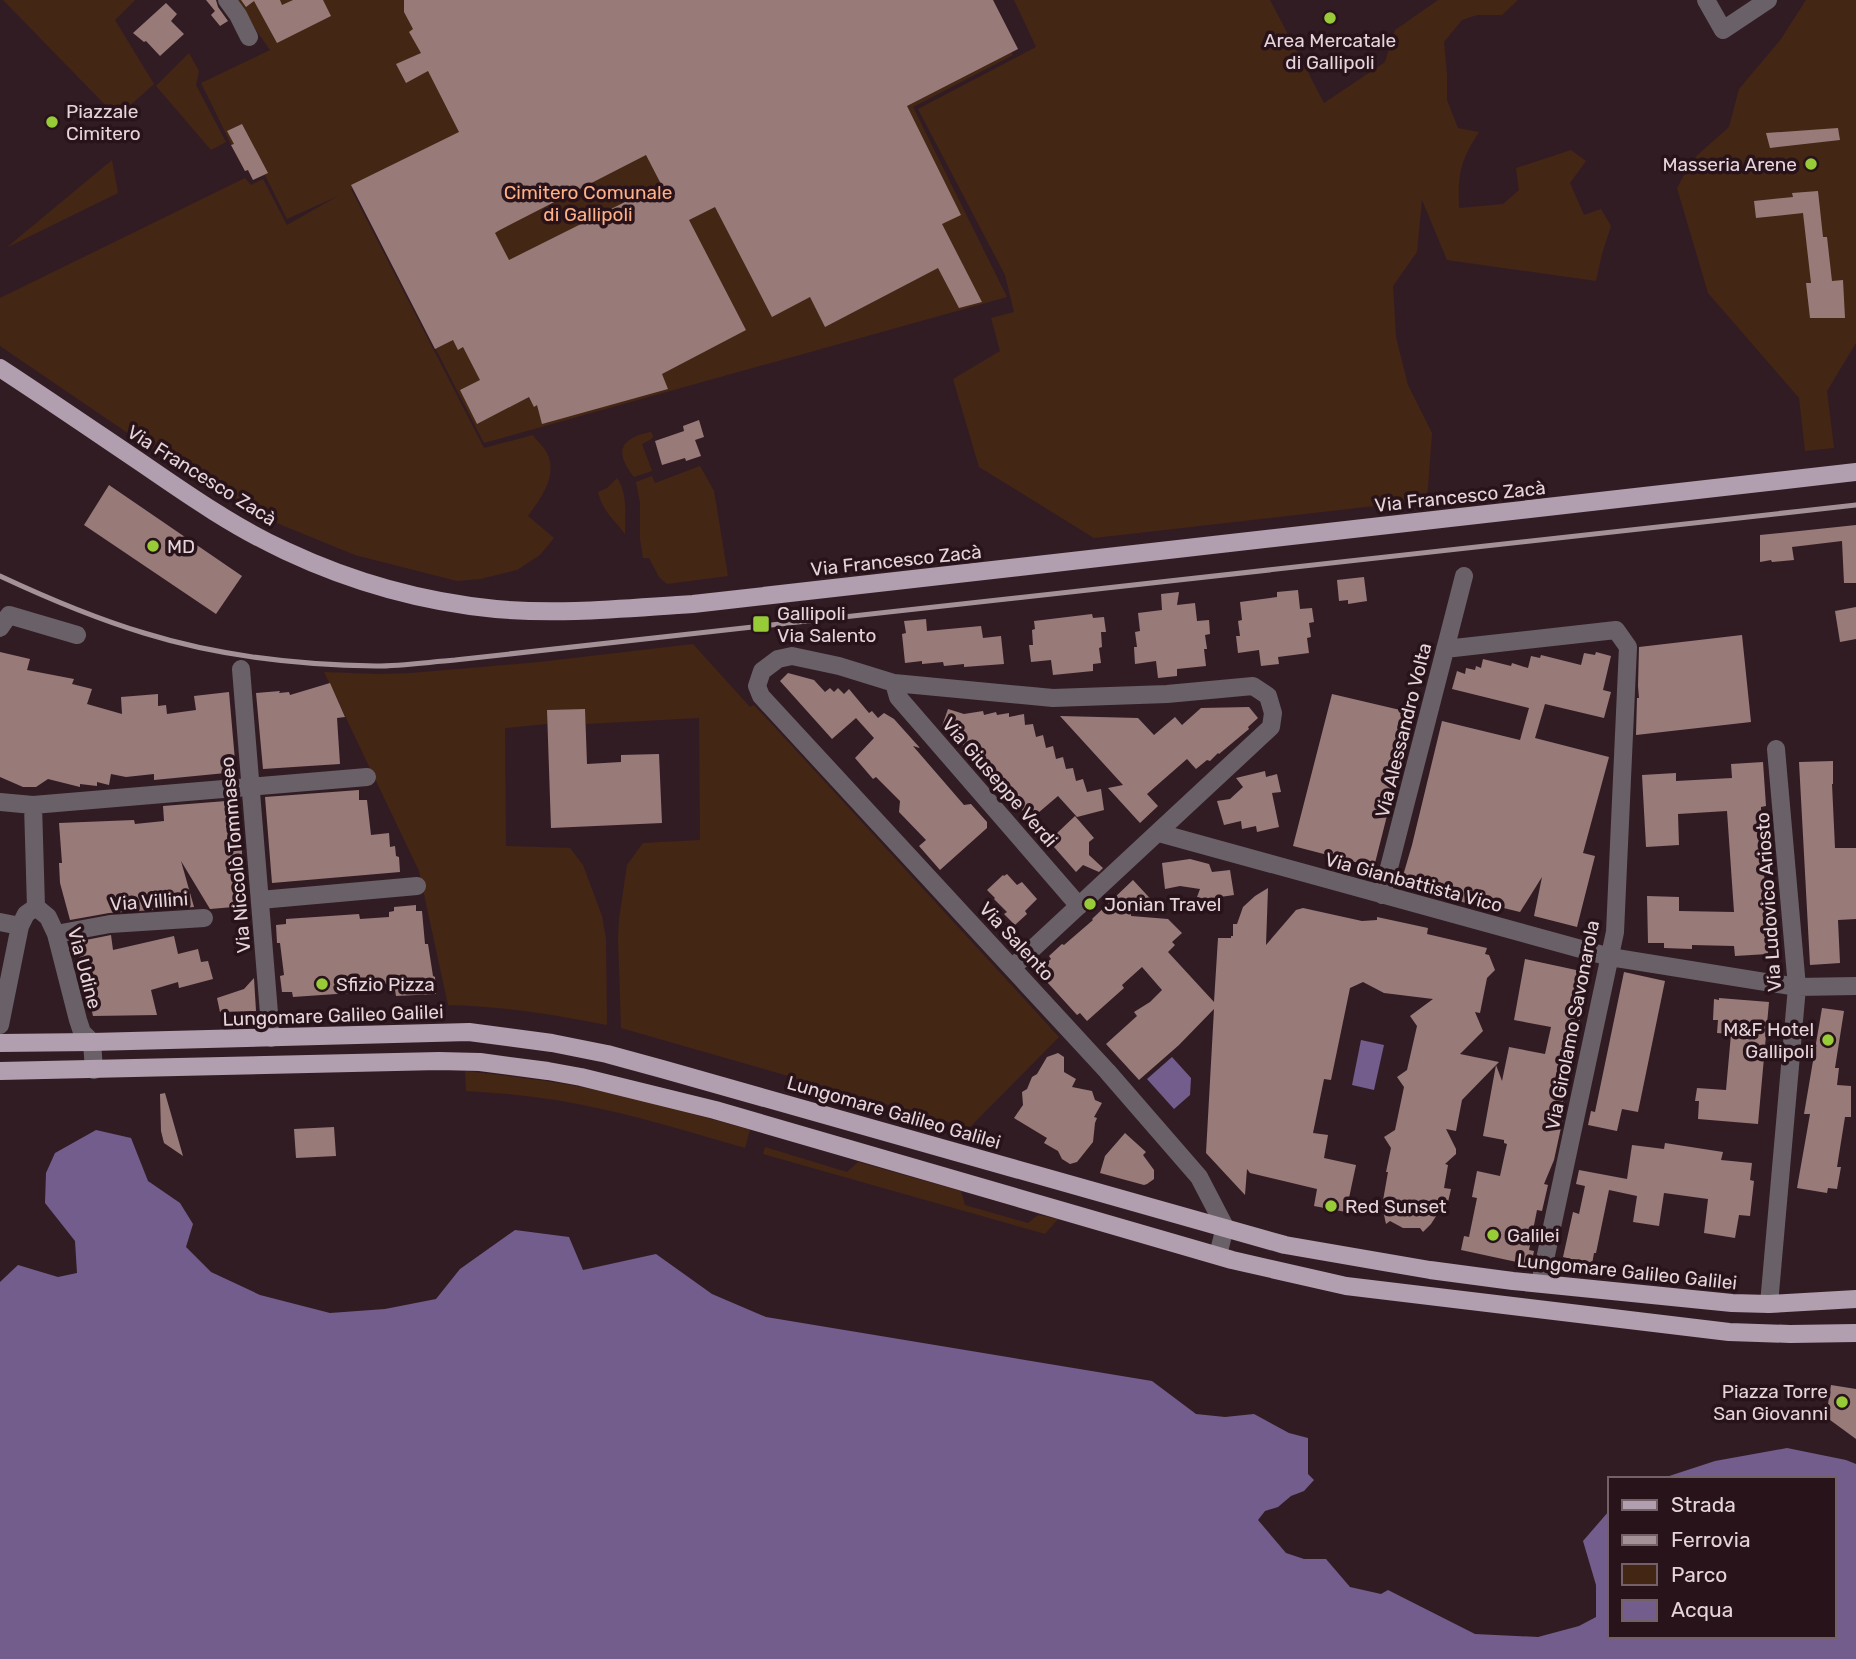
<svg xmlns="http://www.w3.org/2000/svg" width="1856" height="1659" viewBox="0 0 1856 1659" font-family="Rubik,sans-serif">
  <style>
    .green { fill: #442615 }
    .water { fill: #735d8d }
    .building { fill: #987b79; fill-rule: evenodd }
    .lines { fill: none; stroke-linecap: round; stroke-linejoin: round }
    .minor { stroke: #6a6168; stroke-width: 18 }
    .major { stroke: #b19eae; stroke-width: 18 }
    .rail { stroke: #a39197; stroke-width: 5 }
    .poi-dot { fill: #97cc38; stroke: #28131a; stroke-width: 2.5 }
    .labels { text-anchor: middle; stroke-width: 7; stroke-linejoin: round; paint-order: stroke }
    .poi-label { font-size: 19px; fill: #e5d5da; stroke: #28131a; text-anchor: start }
    .park-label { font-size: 19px; fill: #feb086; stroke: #28131a }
    .street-label { font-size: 19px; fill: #e5d5da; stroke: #28131a }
  </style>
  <rect width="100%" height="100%" fill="#321c24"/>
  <path class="green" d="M3,0H135L115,20L154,84L117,117Z
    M235,0H985L1013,55L913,107L1007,297L484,443L353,188L351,189L484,448L533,435C537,441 544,447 547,453C558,476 541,498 528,516L554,538L540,555L517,570L480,579L457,581L355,555L267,519L132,436L0,346V298L245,178L251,185L263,179L287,225L338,196L287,219L265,175L253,180L248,170L245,171C229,142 216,112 201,83L270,50Z
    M1014,0H1270L1324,103L1385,62L1395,30L1438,0H1518L1502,15H1477L1462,20L1444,42L1447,74V100L1458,128L1479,132C1460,161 1458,174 1459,208L1503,204L1519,190L1516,168L1571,150L1586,161L1570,183L1584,215L1601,209L1611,226L1602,254L1596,281L1447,260L1422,200L1417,252L1393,286L1396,337L1408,385L1432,433L1427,500L1094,538L979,467L953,379L1000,351L991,318L1014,312L1005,275L918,109L1036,47Z
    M1806,0H1856V343L1827,391L1834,448L1805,451L1799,398L1708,293L1677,188L1692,160L1729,127L1739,89L1781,39Z
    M189,53L199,71L196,85L226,142L211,150L156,86Z
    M112,160L118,193L6,248Z
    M650,432L652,433L653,437L650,440L642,444L652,471L634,477C615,453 618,439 650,432Z
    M700,466L714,491L728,576L667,584L659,577L649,558H643L640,539V502L636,482L652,476L655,483Z
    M617,478C628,494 625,515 625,534C614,520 602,510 598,492L607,488Z
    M693,644L750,707L754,705L793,747L1059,1037L969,1128L621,1028L618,938L619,919L627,865L643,843L700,840L699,718L586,724L584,709L547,710V724L505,728L506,846L570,848L583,865L602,916L606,939L607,1025C554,1015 502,1006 448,1005L419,871L324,672L378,674L411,673L539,662Z
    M465,1071C492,1074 519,1077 546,1081C615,1091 683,1111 750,1130L745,1148C690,1132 635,1115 578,1104C541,1097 504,1093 466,1091Z
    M765,1147L847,1172L858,1162L961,1191L965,1205L1028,1223L1038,1215L1058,1219L1045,1234L763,1154Z"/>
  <path class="water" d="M1361,1040L1384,1045L1374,1090L1352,1085Z
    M1172,1057L1191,1078L1190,1095L1174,1109L1147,1079Z
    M96,1130L131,1138L148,1181L180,1203L193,1224L186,1247L211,1272L260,1295L330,1313L385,1309L436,1299L460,1269L515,1230L569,1237L583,1270L656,1254L712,1294L766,1317L1152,1381L1196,1414L1225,1417L1254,1414L1289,1433L1308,1438V1474L1314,1480L1304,1491L1291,1496L1278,1507L1265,1511L1258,1520L1286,1553L1304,1559H1326L1350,1587L1381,1594L1388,1590L1475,1634L1538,1637L1579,1626L1596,1617V1585L1583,1541L1609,1511V1636H1833V1479H1660L1715,1461L1787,1448L1846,1460L1856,1464V1659H0V1282L18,1265L58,1277L77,1273L75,1241L45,1203L46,1173L55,1153Z"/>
  <path class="building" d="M206,0H216L218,7L228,21L220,26L211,15L215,11Z
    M241,0H280L282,5L293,0H323L331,16L277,43L254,1L246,7Z
    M404,0H993L1018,49L907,106L961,215L942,224L982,302L959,308L938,268L825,327L810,297L772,317L715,207L689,220L746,330L662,374L668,389L542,424L537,405L534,407L529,397L477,424L460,390L480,380L463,347L458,350L453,340L435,349L351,185L459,132L428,71L406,83L396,64L421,53L409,32L413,29L404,12ZM646,155L661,184L509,260L495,233L498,231Z
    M166,3L177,14L171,21L184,34L160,56L146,41L144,42L133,33Z
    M242,124L268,173L253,180L248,170L245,171L231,145L234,144L227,131Z
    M1838,128L1840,140L1770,148L1766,133Z
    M1818,191L1823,237H1827L1832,281L1843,280L1845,318H1810L1806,283H1811L1803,213L1756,218L1754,201L1793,197L1792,193Z
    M699,420L704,437L695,440L701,456L686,461L685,458L662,465L655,441L684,431L683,426Z
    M109,485L242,576L216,614L84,525Z
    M1856,525V583H1844L1842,541L1792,547L1794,560L1772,562L1771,560L1760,562V535Z
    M1364,577L1367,601L1348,604V600L1339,601L1337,580Z
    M1298,590L1300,609L1312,608L1314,622L1309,623L1311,637L1307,638L1309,653L1278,657L1279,664L1261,666L1259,650L1238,653L1236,636H1240L1238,621L1242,620L1240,602L1277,597V592Z
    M1179,592L1177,605L1195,603L1197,621L1209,620L1210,634L1205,635L1207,649H1204L1206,666L1177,669V676L1158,678L1156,661L1135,664L1134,647H1137L1135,632L1140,631L1138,613L1162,610L1161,594Z
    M1856,607V639L1840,642L1835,611Z
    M1092,614L1093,618L1104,617L1106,632H1101L1102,647L1099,648L1101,663L1093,664V671L1053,675L1051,660L1031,662L1029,645H1033L1032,630L1035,629L1034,621Z
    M926,619L927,631L981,626L983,638L1001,636L1004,664L964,667V664L944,666L943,662L922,664V661L905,663L902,634L906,633L904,621Z
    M1742,635L1751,722L1636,735L1637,698H1639L1638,686L1639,647Z
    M0,652L30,659L27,670L74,679L72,684L92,689L87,704L122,714L121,697L158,694V706L166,705L167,714L196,710L194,696L229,692L236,772L154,780V774L126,777L111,774L109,785L97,782V786L80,784V787L48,779L36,787H23L0,777Z
    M1596,652L1611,656L1603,690L1611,692L1604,718L1545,704L1535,738L1609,757L1583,853L1595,856L1577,927L1534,916L1542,877L1520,912L1483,903L1482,907L1400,886L1412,845L1442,721L1520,740L1529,708L1452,689L1457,671L1465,674L1466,668L1475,670L1476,666L1481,668L1483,659L1511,666L1512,663L1528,668L1531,656L1540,658L1541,655L1581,665L1584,653L1595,655Z
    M788,673L814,680L825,692L830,688L834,692L838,688L844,694L849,689L869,713L872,711L878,718L884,713L894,719L920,748L913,746L964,805L971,804L987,822V828L940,870L919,846L926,840L899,812L900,801L876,777L873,779L855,758L874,738L856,718L832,739L780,681Z
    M330,683L345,717L337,718L340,764L263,769L256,693L280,691L279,693L289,692L290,695Z
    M1332,694L1413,713L1374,867L1293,846Z
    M1249,707L1258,718L1248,727L1249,729L1219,754L1218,753L1210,761L1207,760L1196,769L1187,759L1147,794L1158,806L1140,823L1108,788L1123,785L1060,716L1138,718L1154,735L1175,717L1182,725L1201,708Z
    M585,709L587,764L621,762V755L659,754L662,823L551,828L547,710Z
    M948,709L964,714L983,711L984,715L996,712L997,715L1009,713V717L1024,714L1025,725L1033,724L1036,737L1043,735L1046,748L1053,746L1056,759L1063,757L1066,769L1073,768L1076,781L1083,779L1087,792L1101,789L1104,810L1077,817L1058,796L1038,813L1035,823L1022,819L1024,811L1012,807L1014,800L1001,796L1004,789L988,784L995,778L981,774L983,767L971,763L973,756L961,752L963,745L951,741L953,734L941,729Z
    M1833,761V784H1832L1835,848H1856V919L1838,920L1840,963L1810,965L1799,762Z
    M1763,762L1766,806L1761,807V809L1768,954L1735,956L1734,946L1692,945V949L1664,948V943H1648L1647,896L1679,897V911L1734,912L1727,811L1678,814L1679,845L1646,847L1642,775L1676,773V781L1732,778L1731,764Z
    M1265,771L1266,777L1277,774L1281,792L1272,793L1279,827L1257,832L1256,826L1242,829L1241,821L1224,825L1217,801L1230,799L1243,787L1236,778Z
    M359,790V800H367L371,835L389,833L390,847L395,846L396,856L399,857L400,872L272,883L265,797Z
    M239,800L245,906L210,909L181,861L194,907L109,913L70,920L60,883L59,863H62L59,823L134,820L135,824L164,821L163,806Z
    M1075,816L1094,838L1089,842V855L1103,868L1099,872L1083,865L1076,872L1054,847L1060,841L1055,835Z
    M1190,859L1209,864L1212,872L1230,870L1234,895L1206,899L1197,897L1200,889L1180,886L1165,889L1162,863Z
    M1007,874L1017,885L1022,882L1037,899L1025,911L1027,914L1015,925L1004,914L1007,912L994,899L995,898L987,890L1003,875L1004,876Z
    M1133,880L1158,907L1131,912V916L1168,919L1182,933L1172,942L1175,945L1168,952L1214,1002L1218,938H1231V936H1233V924H1237L1243,907L1255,896L1268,888L1266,945L1296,910L1303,908L1362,921L1377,920V917L1428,928L1427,934L1487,948L1485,954L1489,955L1495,970L1487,978L1480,1013L1475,1012L1483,1031L1460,1054L1499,1062L1496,1065L1502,1081L1509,1047L1545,1054L1551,1027L1514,1020L1525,959L1590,973L1577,1034L1570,1033L1562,1075L1568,1076L1563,1102H1565V1109L1554,1160L1544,1184L1548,1185L1542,1211L1537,1210L1529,1250L1534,1251L1531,1265L1461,1250L1464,1236L1469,1237L1477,1198L1472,1197L1477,1171L1500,1176L1507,1144L1504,1143V1140L1483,1136L1496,1065L1462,1100L1456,1131L1446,1129L1456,1149V1154L1445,1164L1448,1165L1444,1188L1451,1189L1445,1215L1438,1213L1431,1224L1423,1232L1420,1228H1403L1390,1221L1386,1224L1382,1206L1388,1172H1386L1391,1148L1384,1137L1395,1130L1404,1087L1397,1077L1407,1070L1417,1026L1410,1016L1433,999L1384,993L1363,982L1350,988L1331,1080L1324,1079L1313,1133L1328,1135L1324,1158L1356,1165L1346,1212L1314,1206L1317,1189L1250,1173L1247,1169L1245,1195L1206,1153L1214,1009L1179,1045L1139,1080L1106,1044L1137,1016L1134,1012L1150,1002L1162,990L1142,967L1122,985L1124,988L1087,1021L1080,1013L1077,1015L1037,971L1051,959L1049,956L1062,944L1064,945L1093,920L1092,919Z
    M416,905V911H422L425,944H428L433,976L435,977L436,994L396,996L394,983L365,986V992L293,997L292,992H282L280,976L284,975L280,943H277L276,925L286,924V919L359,914L360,919L389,917V912L394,911V907Z
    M111,935L113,950L174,936L178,954L198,949L201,962L208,961L213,979L179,988L178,982L151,990L157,1015L93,1016L76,942Z
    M1624,972L1665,981L1638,1112L1622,1109L1617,1131L1588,1125L1591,1111L1595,1112Z
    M254,978L256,1011L220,1012L217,998L244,989Z
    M1719,998L1769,1002L1758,1124L1698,1119L1699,1101H1695L1697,1088L1726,1090L1731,1034L1717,1033L1718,1020H1713L1714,999L1719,1000Z
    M1822,1008L1844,1011L1835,1068H1839L1837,1085L1851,1086V1117H1845L1837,1167H1841L1837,1189L1828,1188L1827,1193L1797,1188L1810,1114H1804Z
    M1058,1053L1064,1057V1072L1076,1079L1072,1087L1092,1091L1095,1100L1102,1103L1094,1117L1097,1118L1095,1123L1093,1142L1077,1162L1070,1164L1062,1159L1058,1151L1044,1143L1047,1138L1014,1118L1023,1105L1022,1092L1027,1089L1032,1077L1037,1074L1047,1057Z
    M165,1093L183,1156L164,1143L161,1131L160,1094Z
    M334,1127L336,1156L296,1158L294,1129Z
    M1125,1133L1146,1152L1143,1155L1154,1170V1179L1147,1184L1144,1185L1100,1173L1105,1156Z
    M1665,1143L1723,1152L1721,1160L1752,1163L1750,1180L1754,1181L1750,1216L1739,1215L1735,1238L1704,1233L1708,1199L1664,1193L1659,1226L1633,1222L1637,1196L1609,1190L1596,1253H1594L1592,1264L1563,1257L1573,1212L1579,1214L1585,1186L1576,1184L1579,1170L1627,1179L1632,1145L1664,1149Z
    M1831,1385L1856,1389V1439L1826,1417Z"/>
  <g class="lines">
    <path class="minor" d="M227,0L238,15L249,37
      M1706,0L1723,30L1768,0
      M0,628L9,615L77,635
      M1445,649L1616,630L1628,647L1615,932L1540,1283
      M241,669L271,1038
      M894,683L898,697L1079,906
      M0,802L33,805L367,777
      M33,805L36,907L48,917L56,934L78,1020L82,1032L92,1042L94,1070
      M1159,833L1610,957L1797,987L1856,986
      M1382,895L1464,576
      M260,900L417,886
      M0,922L20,926
      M56,934L110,924L204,918
      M1013,967L1271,727L1273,713L1268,696L1253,686L1167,694L1053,698L894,683L839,666L792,656L778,659L762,671L757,686L761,696L1107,1071L1199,1177L1225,1227L1218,1255
      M0,1025L20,926L26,914L36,907
      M1769,1304L1797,987L1776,749"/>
    <path class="major" d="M0,368C49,400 97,433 146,466C191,497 236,528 286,551C352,582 424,602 496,609C562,615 627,608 693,604L1856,472
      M0,1043L92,1042L469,1032L552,1043L607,1054L662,1069L1285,1245L1430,1270L1513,1281L1732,1303L1769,1304L1856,1299
      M0,1071L439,1061L480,1062L548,1071L581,1077L715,1110L1232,1260L1346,1286L1729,1332L1790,1334L1856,1333"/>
    <path class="rail" d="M0,576C47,598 94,618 144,633C218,656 297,665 376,666C402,666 429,662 455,660L1856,505"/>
  </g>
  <g class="poi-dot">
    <circle cx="1330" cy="18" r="7"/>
    <circle cx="52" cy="122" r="7"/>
    <circle cx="1811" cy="164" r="7"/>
    <circle cx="153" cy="546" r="7"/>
    <rect x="752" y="615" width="18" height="18" rx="3.5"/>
    <circle cx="1090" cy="904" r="7"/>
    <circle cx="322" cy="984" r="7"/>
    <circle cx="1828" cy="1040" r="7"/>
    <circle cx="1331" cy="1206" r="7"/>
    <circle cx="1493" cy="1235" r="7"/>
    <circle cx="1842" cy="1402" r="7"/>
  </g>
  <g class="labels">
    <g class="poi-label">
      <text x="1330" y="47" text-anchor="middle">Area Mercatale<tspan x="1330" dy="22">di Gallipoli</tspan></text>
      <text x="66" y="118">Piazzale<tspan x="66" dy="22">Cimitero</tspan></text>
      <text x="1797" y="171" text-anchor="end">Masseria Arene</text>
      <text x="167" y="553">MD</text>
      <text x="777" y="620">Gallipoli<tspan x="777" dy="22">Via Salento</tspan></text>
      <text x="1104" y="911">Jonian Travel</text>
      <text x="336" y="991">Sfizio Pizza</text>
      <text x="1814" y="1036" text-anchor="end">M&amp;F Hotel<tspan x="1814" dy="22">Gallipoli</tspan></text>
      <text x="1345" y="1213">Red Sunset</text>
      <text x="1507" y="1242">Galilei</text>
      <text x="1828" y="1398" text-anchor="end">Piazza Torre<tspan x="1828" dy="22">San Giovanni</tspan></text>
    </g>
    <g class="park-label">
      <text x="588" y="199">Cimitero Comunale<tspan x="588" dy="22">di Gallipoli</tspan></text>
    </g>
    <g class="street-label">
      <text transform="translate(202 475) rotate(32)" y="7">Via Francesco Zacà</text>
      <text transform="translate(1460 496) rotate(-6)" y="7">Via Francesco Zacà</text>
      <text transform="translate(896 560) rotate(-6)" y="7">Via Francesco Zacà</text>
      <text transform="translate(1403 730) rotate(-76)" y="7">Via Alessandro Volta</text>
      <text transform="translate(1000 782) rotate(49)" y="7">Via Giuseppe Verdi</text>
      <text transform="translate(235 855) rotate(-95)" y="7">Via Niccolò Tommaseo</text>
      <text transform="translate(1414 882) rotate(15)" y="7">Via Gianbattista Vico</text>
      <text transform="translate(149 901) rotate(-4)" y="7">Via Villini</text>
      <text transform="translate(1768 902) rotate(-94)" y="7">Via Ludovico Ariosto</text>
      <text transform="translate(1017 941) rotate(47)" y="7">Via Salento</text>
      <text transform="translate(85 968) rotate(75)" y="7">Via Udine</text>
      <text transform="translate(333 1015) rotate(-2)" y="7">Lungomare Galileo Galilei</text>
      <text transform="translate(1572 1025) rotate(-79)" y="7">Via Girolamo Savonarola</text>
      <text transform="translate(894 1112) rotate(16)" y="7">Lungomare Galileo Galilei</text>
      <text transform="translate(1627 1271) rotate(6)" y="7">Lungomare Galileo Galilei</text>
    </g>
  </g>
  <rect x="1608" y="1477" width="228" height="161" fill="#28131a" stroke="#746167" stroke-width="2"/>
  <rect x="1622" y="1500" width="35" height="10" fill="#b19eae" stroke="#746167" stroke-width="2"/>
  <text x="1671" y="1512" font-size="21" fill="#e5d5da">Strada</text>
  <rect x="1622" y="1535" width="35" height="10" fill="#a39197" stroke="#746167" stroke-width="2"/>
  <text x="1671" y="1547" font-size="21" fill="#e5d5da">Ferrovia</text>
  <rect x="1622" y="1564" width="35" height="21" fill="#442615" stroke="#746167" stroke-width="2"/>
  <text x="1671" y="1582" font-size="21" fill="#e5d5da">Parco</text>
  <rect x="1622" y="1600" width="35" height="21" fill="#735d8d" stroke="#746167" stroke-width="2"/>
  <text x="1671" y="1617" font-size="21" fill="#e5d5da">Acqua</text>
</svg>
